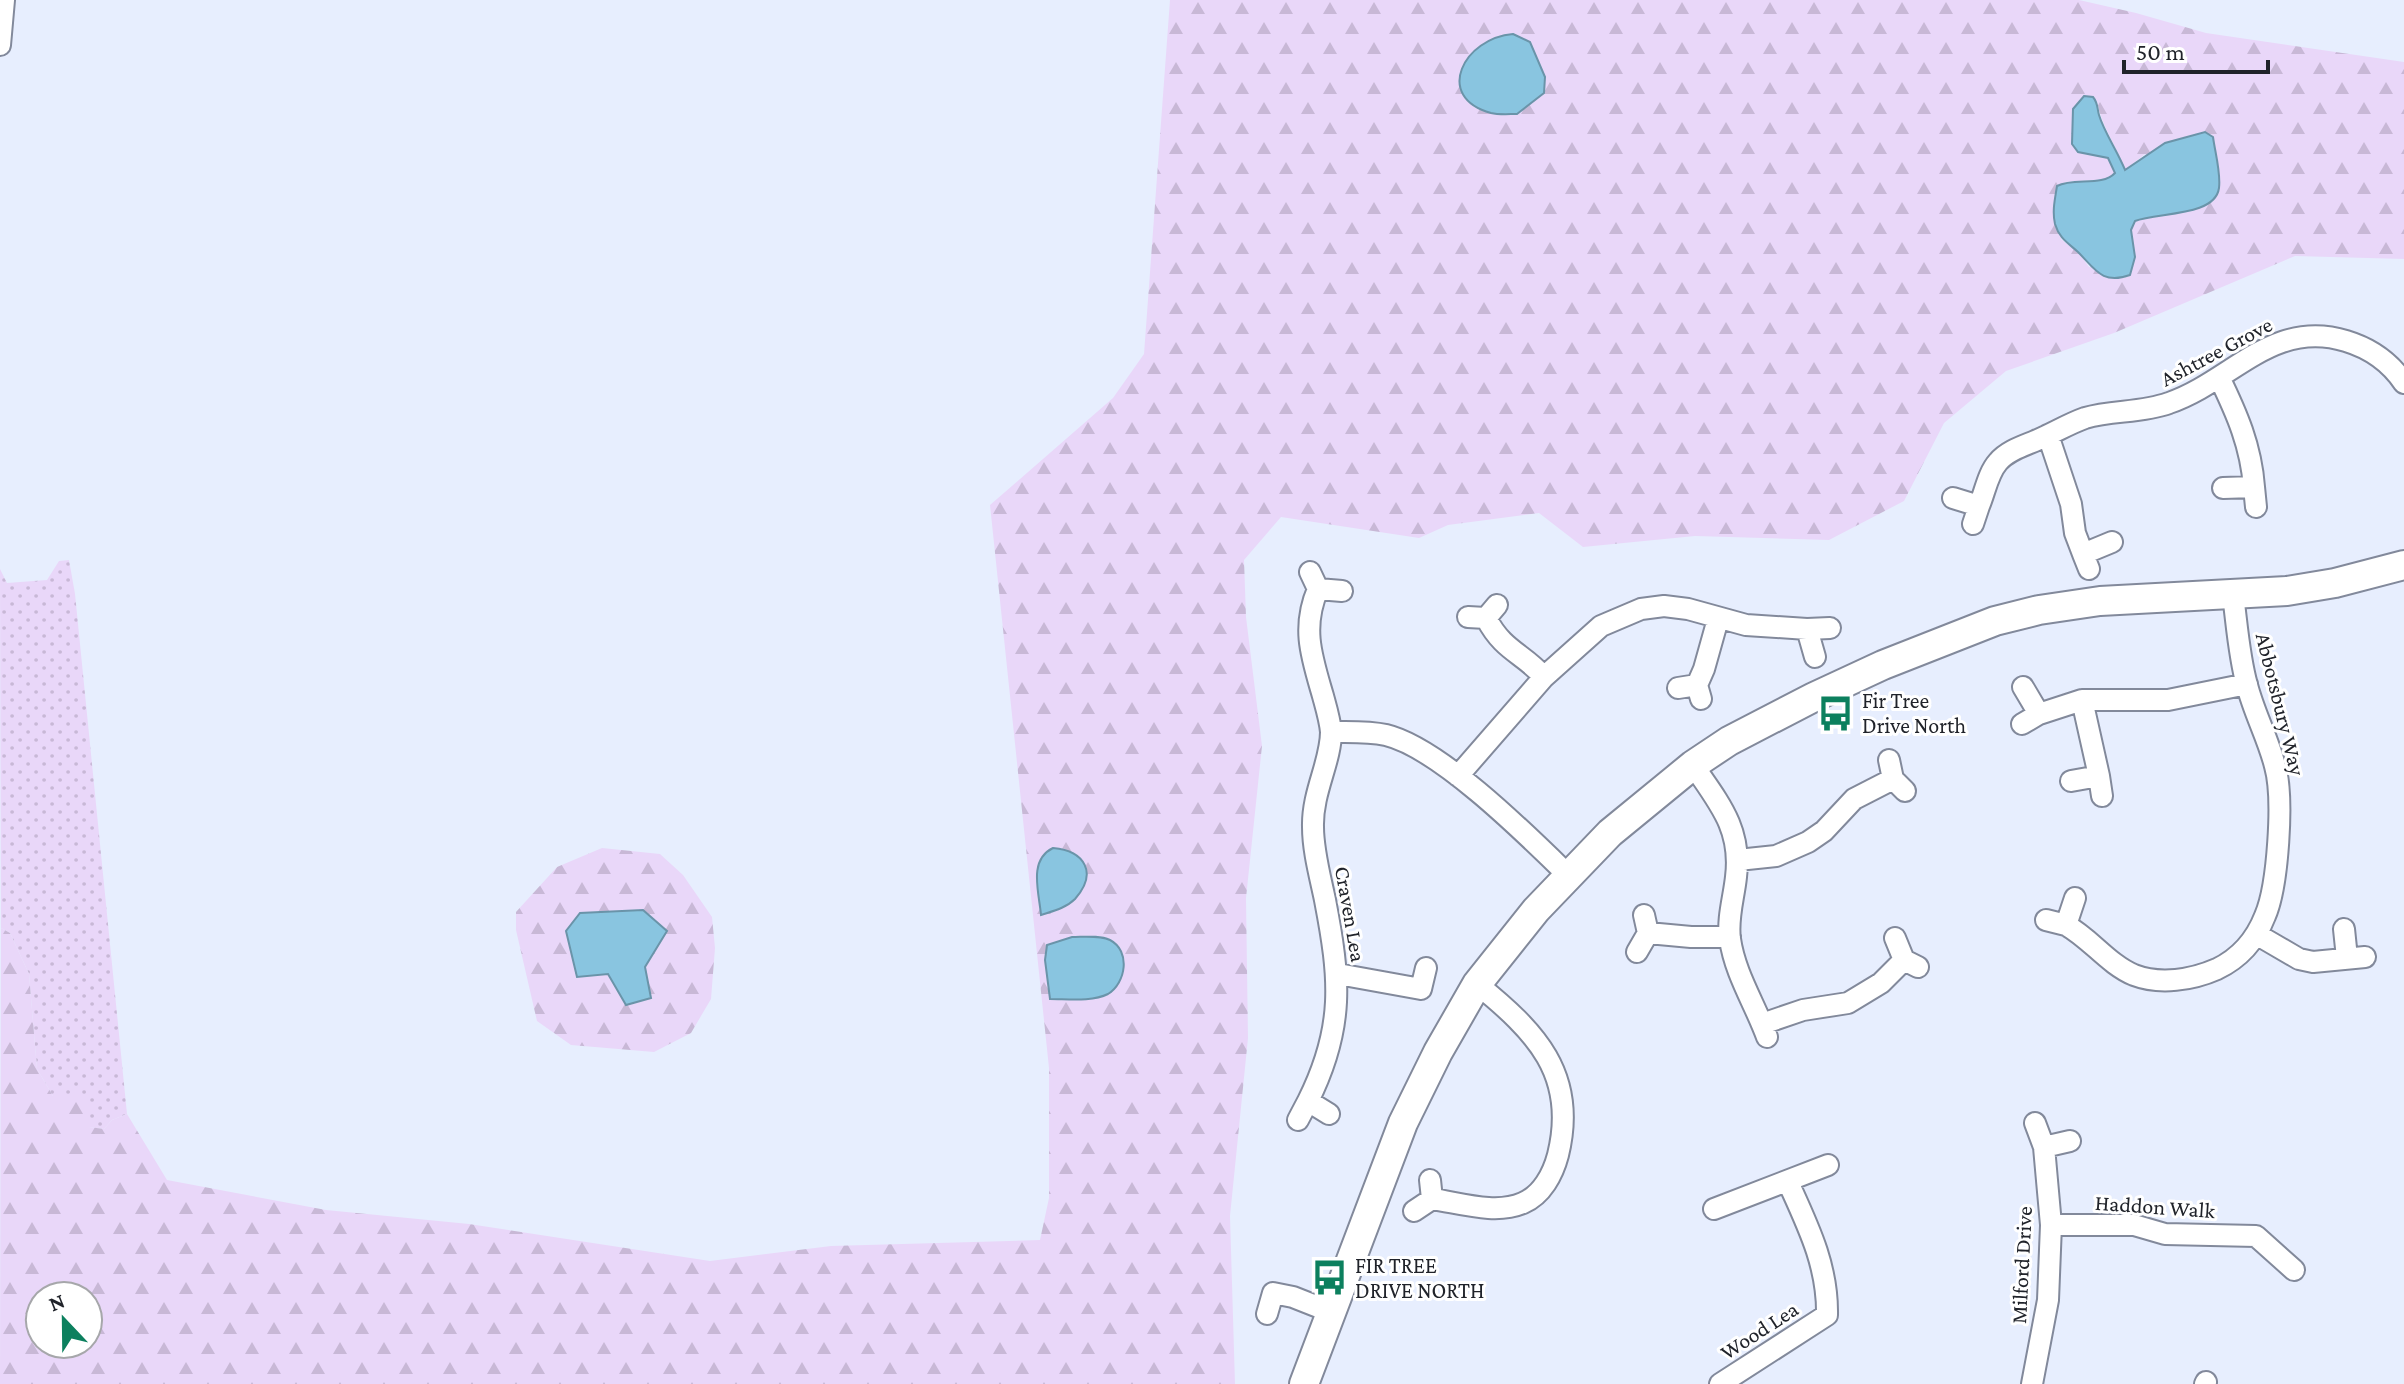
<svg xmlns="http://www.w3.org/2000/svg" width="2404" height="1384" viewBox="0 0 2404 1384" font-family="'Crimson Pro',serif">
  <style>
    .grass { fill: url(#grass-dots) }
    .forest { fill: url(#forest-firs); fill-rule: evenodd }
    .water { fill: #89c5e0; stroke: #6a94a9; stroke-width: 2 }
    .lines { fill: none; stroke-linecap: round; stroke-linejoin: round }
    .street-casing { stroke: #82899b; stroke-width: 24 }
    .secondary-casing { stroke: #82899b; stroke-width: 32 }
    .street { stroke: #fff; stroke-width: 20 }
    .secondary { stroke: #fff; stroke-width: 28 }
    .labels { text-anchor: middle; stroke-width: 6; stroke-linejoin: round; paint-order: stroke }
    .street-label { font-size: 22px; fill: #20232a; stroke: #fff }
    .poi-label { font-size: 22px; fill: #20232a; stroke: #fff; text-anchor: start }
  </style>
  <defs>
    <pattern id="grass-dots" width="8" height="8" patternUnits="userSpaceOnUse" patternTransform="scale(2)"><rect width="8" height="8" fill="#e9d7f9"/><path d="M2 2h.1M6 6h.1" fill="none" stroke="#c8b8d6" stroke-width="1.8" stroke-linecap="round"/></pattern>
    <pattern id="forest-firs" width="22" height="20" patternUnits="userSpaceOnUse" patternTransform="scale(2)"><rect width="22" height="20" fill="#e9d7f9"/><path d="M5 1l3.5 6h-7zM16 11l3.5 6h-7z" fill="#c8b8d6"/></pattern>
  </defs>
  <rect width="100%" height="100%" fill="#e7eefe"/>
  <path class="grass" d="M69,560L75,594L127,1114L112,1120L104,1129L88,1127L53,1096L37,1069L29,974L10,933L1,928L0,569L7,583L47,580L59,561Z"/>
  <path class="forest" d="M1170,0H2079L2136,13L2206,33L2404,62V259L2295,256L2114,333L2006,371L1944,423L1904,501L1829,540L1695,536L1583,547L1539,513L1448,525L1419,538L1281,517L1244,560L1246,617L1262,746L1246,898L1248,1038L1230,1216L1235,1384H0L1,928L10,933L29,974L37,1069L53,1096L87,1095L89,1127L104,1129L112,1120L127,1114L167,1180L326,1210L469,1224L710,1261L831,1246L1040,1240L1049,1198V1068L990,505L1113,398L1144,354ZM2097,101C2101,126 2117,147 2125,170L2145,154L2192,211L2149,215L2135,221L2131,230L2135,257L2089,267L2080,254L2061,239L2065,182L2109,179L2115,173L2108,158L2078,152ZM1087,871C1082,897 1065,909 1041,914ZM40,1296H88V1344H40Z
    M602,848L660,854L683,875L712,917L715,948L711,999L691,1033L654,1052L571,1045L537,1021L516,930V912L557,867ZM653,952L626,1005L608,974Z"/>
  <path class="water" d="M1513,34L1530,42L1545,77L1544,93L1517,114C1509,114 1499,115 1491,113C1433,97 1464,38 1513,34Z
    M2084,96L2093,97C2098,103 2097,108 2099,115C2104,132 2118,152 2125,170L2165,143L2205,132L2213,137C2215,152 2221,173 2219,188C2215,217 2157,212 2135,221L2131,230L2135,257L2130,275C2102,285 2095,269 2078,252C2068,243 2059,238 2055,224C2052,211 2055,199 2057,186C2074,177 2102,187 2115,173L2108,158L2078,152L2072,144L2073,109Z
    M1053,848C1085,851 1098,873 1075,899C1066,908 1053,911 1041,915C1039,892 1028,860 1053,848Z
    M643,910L667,931L645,967L651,998L626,1005L608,974L577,977L566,931L580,913Z
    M1072,937C1084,937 1099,935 1110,940C1131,951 1126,983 1108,994C1092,1002 1068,999 1050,999L1045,960L1047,945Z"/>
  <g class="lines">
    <defs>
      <path id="street" d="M0,45L4,0
        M2219,377C2237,414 2251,446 2254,487
        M2048,435L2071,504L2075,533L2083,554
        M2223,488L2254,487L2256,507
        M1953,498L1979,506L1973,524
        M1979,506C1985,492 1988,473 1998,462C2007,451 2023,446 2035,441C2052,434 2068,424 2085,418C2112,410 2142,413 2169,403C2231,382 2273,318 2346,341C2369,348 2390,362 2404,383
        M2089,569L2083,554L2112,542
        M1310,572L1318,589L1342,591
        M1468,617L1486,618L1497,605
        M1486,618C1504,652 1522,652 1544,677L1601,626L1641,609L1664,606L1688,609L1746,625L1807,629
        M1815,657L1807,629L1830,628
        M1697,685L1704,669L1718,619
        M1678,688L1697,685L1701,699
        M2082,700L2099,776
        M2039,714L2082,700H2168L2247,684
        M2022,724L2039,714L2023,687
        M1331,732C1349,732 1368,731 1386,735C1440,748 1528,836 1569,876
        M1889,760L1893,779L1905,791
        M1693,765C1719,803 1742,829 1736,877C1734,897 1727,918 1730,939C1735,974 1755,1004 1767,1037
        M1458,776L1544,677
        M2071,781L2099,776L2102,796
        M1738,860L1776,856L1808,842L1824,831L1854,799L1893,779
        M2046,920L2066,925L2075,898
        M2066,925C2091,939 2108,964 2134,975C2160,985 2192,980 2217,969C2240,958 2256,939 2265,916C2278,886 2284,798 2275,766C2268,738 2254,713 2247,685C2239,657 2237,625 2233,595
        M2344,929L2347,958
        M1648,933L1691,937H1730
        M2256,934L2299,959L2313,962L2365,957
        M1895,938L1904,960
        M1637,952L1648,933L1644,915
        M1338,974L1421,989L1426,968
        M1762,1024L1803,1010L1848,1003L1881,983L1904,960L1918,967
        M1308,1101C1345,1027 1340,978 1325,900C1320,876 1313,851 1313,827C1312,792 1331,762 1331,732C1330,720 1326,707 1323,696C1312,658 1301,628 1318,589
        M1298,1120L1308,1101L1329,1114
        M2035,1123L2044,1147L2070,1141
        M1432,1199C1460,1203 1496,1215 1523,1203C1542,1195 1553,1174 1558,1155C1578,1074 1535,1031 1477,984
        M1714,1209L1828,1165
        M1414,1211L1432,1199L1430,1180
        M2051,1225H2134L2165,1234L2256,1236L2294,1270
        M1267,1314L1273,1293L1293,1297L1331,1312
        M1720,1384L1827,1315C1828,1266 1808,1226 1788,1182
        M2032,1384L2048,1300L2051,1225L2044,1147
        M2205,1384L2206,1382"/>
      <path id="secondary" d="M1304,1384L1403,1123L1438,1052L1477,984L1536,910L1610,833L1693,765L1729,741L1814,697L1883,665L1995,621L2039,610L2100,601L2287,591L2335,583L2404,565"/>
    </defs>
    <use href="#street" class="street-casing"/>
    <use href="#secondary" class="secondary-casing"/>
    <use href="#street" class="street"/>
    <use href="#secondary" class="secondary"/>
  </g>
  <defs>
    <symbol id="bus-bare" viewBox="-9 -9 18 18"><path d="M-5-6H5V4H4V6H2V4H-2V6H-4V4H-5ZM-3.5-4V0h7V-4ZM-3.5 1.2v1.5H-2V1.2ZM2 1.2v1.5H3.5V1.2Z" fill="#0c805e" stroke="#fff" stroke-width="2.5" paint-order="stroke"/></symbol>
  </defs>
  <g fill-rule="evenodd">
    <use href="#bus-bare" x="1810" y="688" width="51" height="51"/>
    <use href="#bus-bare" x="1304" y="1252" width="51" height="51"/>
  </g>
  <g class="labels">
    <g class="street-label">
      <text transform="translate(2216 351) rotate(-28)" y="8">Ashtree Grove</text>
      <text transform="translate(2281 704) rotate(76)" y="8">Abbotsbury Way</text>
      <text transform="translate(1351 914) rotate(80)" y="8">Craven Lea</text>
      <text transform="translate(2155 1206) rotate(4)" y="8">Haddon Walk</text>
      <text transform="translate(2021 1265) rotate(-87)" y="8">Milford Drive</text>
      <text transform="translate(1759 1330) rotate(-33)" y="8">Wood Lea</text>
    </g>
    <g class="poi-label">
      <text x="1862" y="708">Fir Tree<tspan x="1862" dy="25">Drive North</tspan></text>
      <text x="1355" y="1273">FIR TREE<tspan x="1355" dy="25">DRIVE NORTH</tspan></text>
    </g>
  </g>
  <g transform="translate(64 1320) rotate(338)"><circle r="38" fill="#ffffff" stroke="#a6a7aa" stroke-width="2"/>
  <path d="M0-6L14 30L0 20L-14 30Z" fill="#0c805e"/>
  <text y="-12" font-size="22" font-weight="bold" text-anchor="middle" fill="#20232a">N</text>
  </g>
  <path d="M2124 60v12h144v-12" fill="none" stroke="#20232a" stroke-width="4"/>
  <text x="2136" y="60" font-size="24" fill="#20232a" stroke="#ffffff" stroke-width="6" paint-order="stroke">50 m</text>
</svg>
